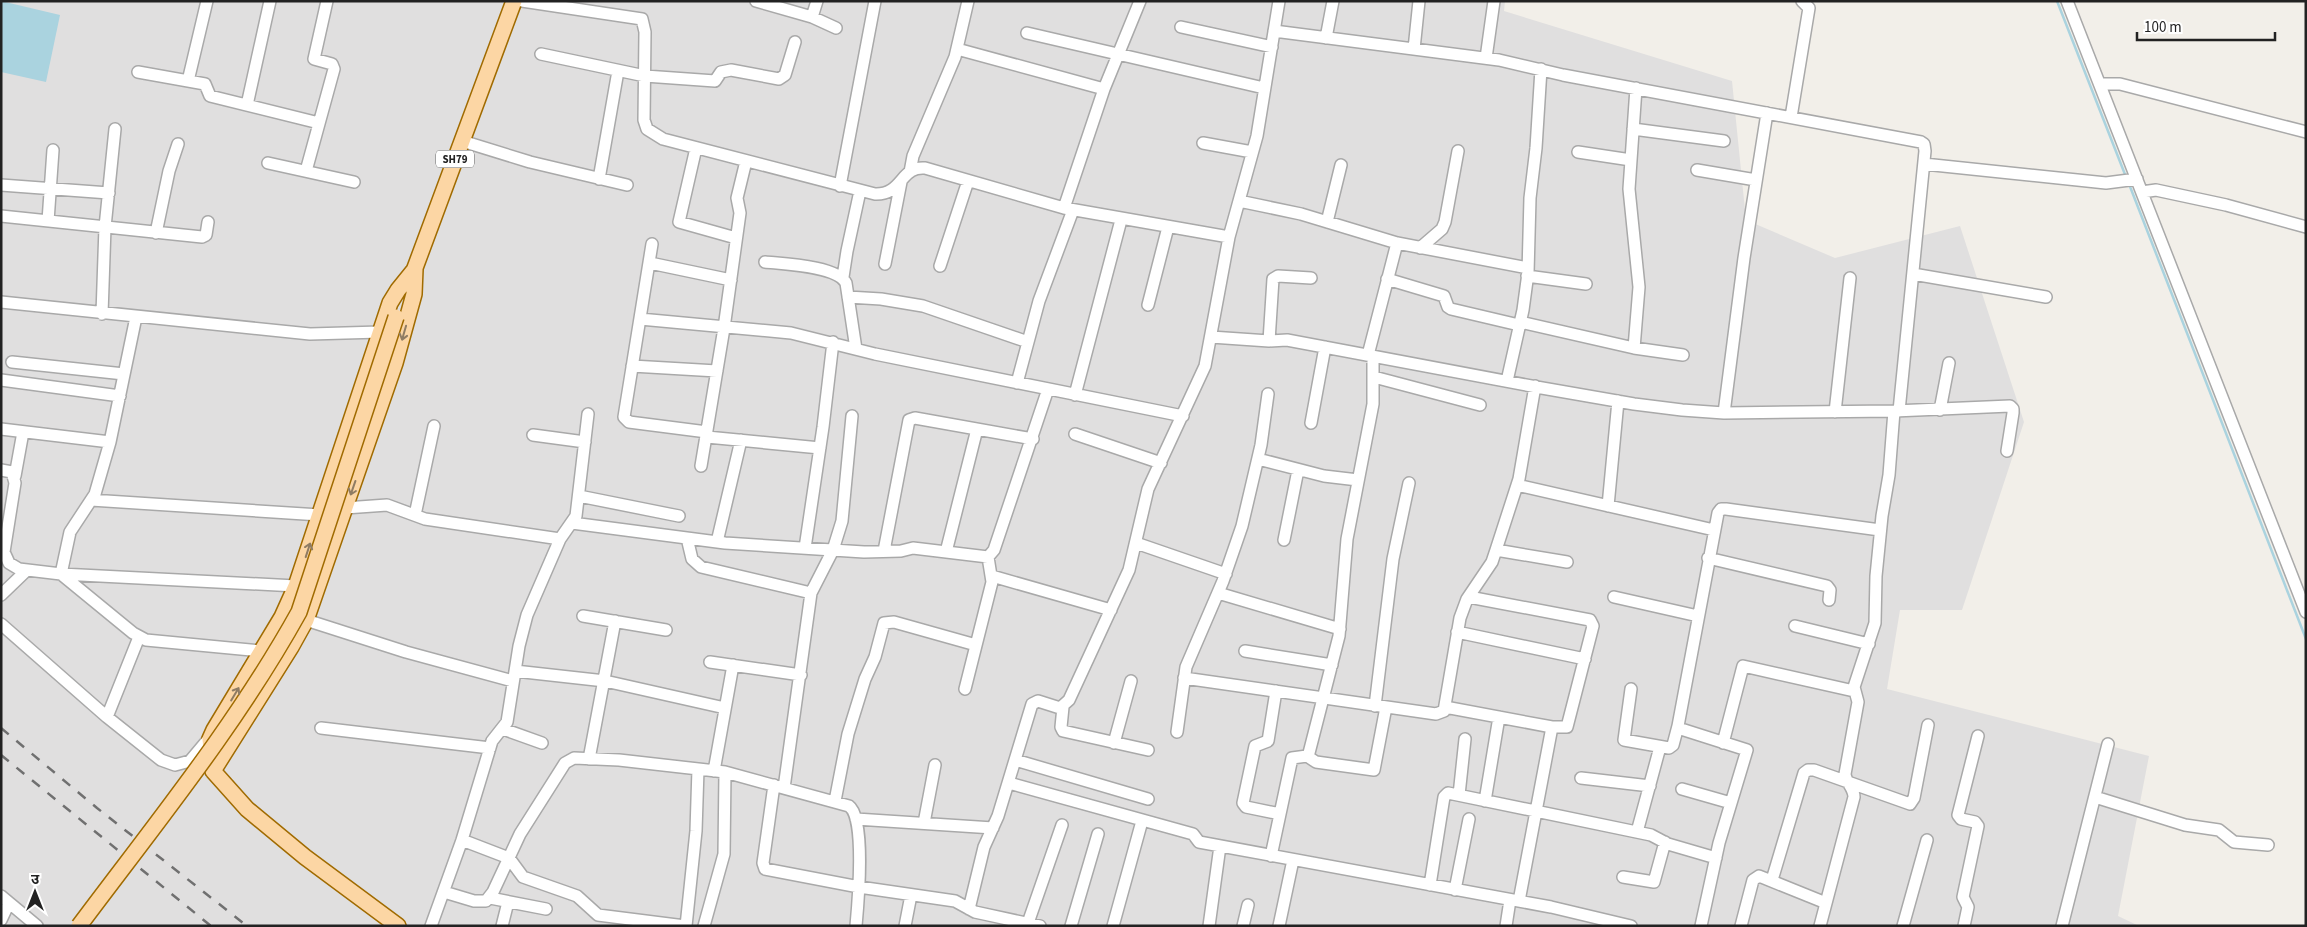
<svg xmlns="http://www.w3.org/2000/svg" width="2307" height="927" viewBox="0 0 2307 927" font-family="'Source Sans 3','Noto Sans Devanagari',sans-serif">
  <style>
    .residential { fill: #e0dfdf }
    .water { fill: #aad3df }
    .lines { fill: none; stroke-linecap: round; stroke-linejoin: round }
    .stream { stroke: #aad3df; stroke-width: 2.5 }
    .minor-casing { stroke: #a9a9a9; stroke-width: 14 }
    .major-casing { stroke: #a06b00; stroke-width: 18 }
    .minor { stroke: #fff; stroke-width: 11 }
    .major { stroke: #fcd6a4; stroke-width: 15 }
    .rail { stroke: #707070; stroke-width: 2.5; stroke-dasharray: 10 10; stroke-linecap: butt }
    .major-bridge-casing { stroke: #a06b00; stroke-width: 18; stroke-linecap: butt }
    .major-bridge { stroke: #fcd6a4; stroke-width: 15 }
    .oneway { stroke: #8f7c63 }
    .labels { text-anchor: middle; stroke-width: 4; stroke-linejoin: round; paint-order: stroke }
    .shield { fill: #fff; stroke: #646464; stroke-width: 1 }
    .shield-label { font-size: 11px; font-weight: bold; fill: #222 }
  </style>
  <rect width="100%" height="100%" fill="#f2efe9"/>
  <path class="residential" d="M1,1H1505L1504,11L1732,81L1746,220L1835,258L1960,226L2024,422L1962,610H1900L1887,689L2149,756L2118,916L2139,926H1Z"/>
  <path class="water" d="M1,1L60,15L46,82L1,72Z"/>
  <g class="lines">
    <path class="stream" d="M2057,1L2126,177
      M2129,184L2306,639"/>
    <defs>
      <path id="minor" d="M522,1L642,19L645,32L644,120L647,129L663,139L875,194C903,195 900,166 925,168L1064,208L1229,237
        M756,1L812,17L836,28
        M2067,1L2306,612
        M812,17L817,1
        M1181,27L1272,47
        M1274,31L1499,60L1563,75L1921,142L1924,144L1925,151L1899,411
        M1027,33L1264,88
        M1326,38L1333,1
        M957,49L1104,89
        M1414,49L1419,1
        M541,54L645,76L715,81L721,72L731,70L779,79L785,75L795,42
        M1486,58L1494,1
        M138,72L205,84L210,96L319,123
        M188,81L207,1
        M2100,84H2120L2306,132
        M247,105L270,1
        M1791,117L1809,8L1802,1
        M1633,129L1724,141
        M462,141L530,162L627,185
        M1203,143L1252,152
        M696,148L679,222L736,238
        M1578,152L1631,160
        M268,163L354,182
        M1924,164L2106,183L2137,179
        M1697,170L1756,180
        M306,171L334,69L332,64L314,59L327,1
        M910,172L913,156L955,57L968,1
        M599,179L618,71
        M1,185L109,193
        M840,186L875,1
        M2142,192L2156,190L2226,205L2306,227
        M1239,201L1301,214L1397,243L1528,268
        M1064,208L1104,89L1140,1
        M1,216L202,237L206,235L208,222
        M48,221L53,150
        M1327,222L1341,165
        M156,233L169,171L178,144
        M652,244L624,417L629,422L707,432
        M1420,248L1442,229L1445,222L1458,151
        M765,262C784,264 837,266 846,283L856,349
        M650,263L731,280
        M885,264L901,182
        M940,266L968,181
        M1913,274L2046,297
        M1527,276L1586,284
        M843,277L847,251L860,191
        M1387,279L1444,296L1448,307L1451,309L1519,325
        M848,297L881,299L923,306L1028,342
        M1,302L310,334L380,332
        M1148,305L1168,227
        M102,314L105,227L115,129
        M136,317L110,442L95,494L70,532L61,574L133,633L146,640L261,651
        M640,319L791,333L875,354L1183,416
        M1520,322L1634,348L1683,355
        M1211,337L1269,341L1287,340L1542,388L1634,404L1682,410L1724,413L1894,411L2010,406L2013,409V413L2007,451
        M1269,341L1273,279L1278,276L1311,278
        M1634,348L1639,287L1629,189L1636,88
        M1368,355L1397,243
        M12,362L124,374
        M632,366L717,371
        M1374,377L1480,405
        M1,380L120,396
        M1507,381L1523,310L1528,273L1530,198L1536,148L1541,69
        M1017,383L1039,301L1073,210
        M1075,395L1121,220
        M1940,410L1949,363
        M1835,412L1850,278
        M1724,413L1744,258L1767,113
        M1311,423L1325,347
        M1,429L110,442
        M1075,434L1161,463
        M533,435L585,442
        M707,437L820,448
        M1258,459L1324,476L1358,480
        M701,466L724,328L740,213L737,198L746,161
        M1,470L12,472L15,483L4,552L9,563L19,569L61,574L296,586
        M15,476L23,432
        M1517,485L1714,530
        M579,496L679,516
        M91,500L320,515
        M1608,506L1618,401
        M345,508L387,505L425,519L560,539
        M415,515L434,426
        M572,523L725,543L864,552L901,551L913,548L988,557L994,550L1048,389
        M687,538L692,559L701,567L811,593
        M1284,540L1298,470
        M717,542L741,440
        M1136,543L1226,574
        M805,548L823,427L833,342
        M1496,550L1567,562
        M884,551L909,420L915,418L1033,439
        M946,552L977,429
        M1708,558L1827,586L1830,590L1829,600
        M992,576L1111,610
        M1218,593L1340,629
        M1,595L27,570
        M1614,597L1698,616
        M583,616L666,630
        M306,620L406,652L513,681
        M1,624L107,717L161,760L175,765L190,761L211,736
        M1795,626L1869,644
        M1457,632L1585,659
        M1245,651L1332,665
        M710,662L801,675
        M515,671L605,681L725,708
        M1184,678L1436,714L1444,711L1460,618L1467,599L1492,562L1496,550L1519,479L1535,386
        M965,689L992,582L988,557
        M1631,689L1624,740L1669,748L1673,745L1678,726
        M1276,691L1268,741L1255,746L1243,803L1246,807L1280,814
        M1375,706L1393,559L1409,483
        M1063,707L1061,727L1063,731L1148,750
        M1445,707L1552,727H1567L1593,626L1590,620L1469,597
        M107,717L139,637
        M321,728L490,748
        M503,729L542,743
        M1177,732L1186,667L1223,581L1242,526L1261,445L1268,394
        M1114,743L1131,681
        M1723,743L1743,666L1854,691
        M1307,756L1316,762L1374,770L1386,707
        M589,759L615,621
        M1015,760L1148,799
        M714,771L733,665
        M1581,778L1650,786
        M1009,783L1193,834L1199,842L1551,907L1631,926
        M774,785L763,863L765,869L859,887L955,901L975,912L1040,926
        M784,788L811,593L833,550L842,521L852,416
        M1682,789L1731,803
        M1459,795L1465,739
        M2095,797L2185,825L2219,830L2234,842L2268,845
        M835,801L848,734L865,679L875,657L884,623L894,622L976,645
        M1485,801L1499,717
        M856,819L993,828
        M924,823L935,765
        M1637,832L1660,747
        M462,840L509,858L523,877L577,896L598,915L685,926
        M1271,856L1292,758L1307,756L1309,753L1339,636L1347,539L1373,404V356
        M1623,877L1654,882L1665,842
        M1772,880L1804,773L1808,770H1814L1910,804L1914,798L1928,725
        M1430,885L1444,797L1448,793L1651,835L1668,844L1716,858
        M1455,890L1469,819
        M444,892L474,901H486L493,892L520,834L565,763L574,758L619,760L725,772L849,806C866,818 858,904 856,926
        M1,896L37,926
        M490,898L546,909
        M1519,901L1552,727
        M969,909L984,847L998,816L1032,704L1038,701L1060,708L1069,700L1129,570L1148,489L1205,366L1229,237L1257,136L1279,1
        M1,920L9,903
        M1028,923L1062,825
        M431,926L462,840L492,741L507,722L519,646L527,615L560,539L576,516L588,414
        M502,926L508,902
        M686,926L696,831L698,769
        M704,926L724,854L725,772
        M905,926L911,895
        M1071,926L1098,834
        M1113,926L1142,821
        M1209,926L1220,846
        M1243,926L1248,905
        M1279,926L1293,860
        M1506,926L1510,900
        M1701,926L1719,843L1747,750L1681,729L1678,726L1718,513L1721,509H1726L1880,530
        M1741,926L1753,880L1759,876L1826,903
        M1820,926L1854,797C1854,788 1846,783 1845,774L1858,702L1854,687L1875,623L1876,576L1882,516L1889,475L1894,411
        M1903,926L1927,840
        M1964,926L1968,907L1963,897L1978,826L1975,822L1961,819L1958,815L1978,736
        M2062,926L2108,744"/>
      <path id="major" d="M412,276L514,1
        M213,771L291,647L306,620L395,363L414,294L415,269
        M398,926L305,857L247,809L213,771L210,739L214,730L282,617L296,586L390,303L398,290L415,269"/>
    </defs>
    <use href="#minor" class="minor-casing"/>
    <use href="#major" class="major-casing"/>
    <use href="#minor" class="minor"/>
    <use href="#major" class="major"/>
    <path class="rail" d="M1,728L97,808L247,926
      M1,755L211,926"/>
    <defs>
      <path id="major-bridge" d="M79,926C156,823 237,724 299,612L396,317"/>
    </defs>
    <use href="#major-bridge" class="major-bridge-casing"/>
    <use href="#major-bridge" class="major-bridge"/>
  </g>
  <defs><path id="oneway-shaft" d="M-6 0H5M1.5-3L5.5 0L1.5 3" fill="none" stroke-width="1.6" stroke-linecap="round" stroke-linejoin="round" transform="scale(1.25)"/></defs>
  <g class="oneway">
    <use href="#oneway-shaft" transform="translate(404 333) rotate(106)"/>
    <use href="#oneway-shaft" transform="translate(353 488) rotate(109)"/>
    <use href="#oneway-shaft" transform="translate(308 550) rotate(-72)"/>
    <use href="#oneway-shaft" transform="translate(235 694) rotate(-59)"/>
  </g>
  <g class="labels">
    <rect class="shield" x="436" y="150.5" width="38" height="17" rx="4"/>
    <g class="shield-label">
      <text x="455" y="163">SH79</text>
    </g>
  </g>
  <rect width="2307" height="927" fill="none" stroke="#222222" stroke-width="5"/>
  <g transform="translate(35 892)" stroke="#ffffff" stroke-width="4" paint-order="stroke">
  <path d="M0-4L9 19L0 12L-9 19Z" fill="#222222"/>
  <text y="-8" font-size="14" font-weight="bold" text-anchor="middle" fill="#222222">उ</text>
  </g>
  <path d="M2137 32v8h138v-8" fill="none" stroke="#222222" stroke-width="2.5"/>
  <text x="2144" y="32" font-size="15" fill="#222222" stroke="#ffffff" stroke-width="4" paint-order="stroke">100 m</text>
</svg>
